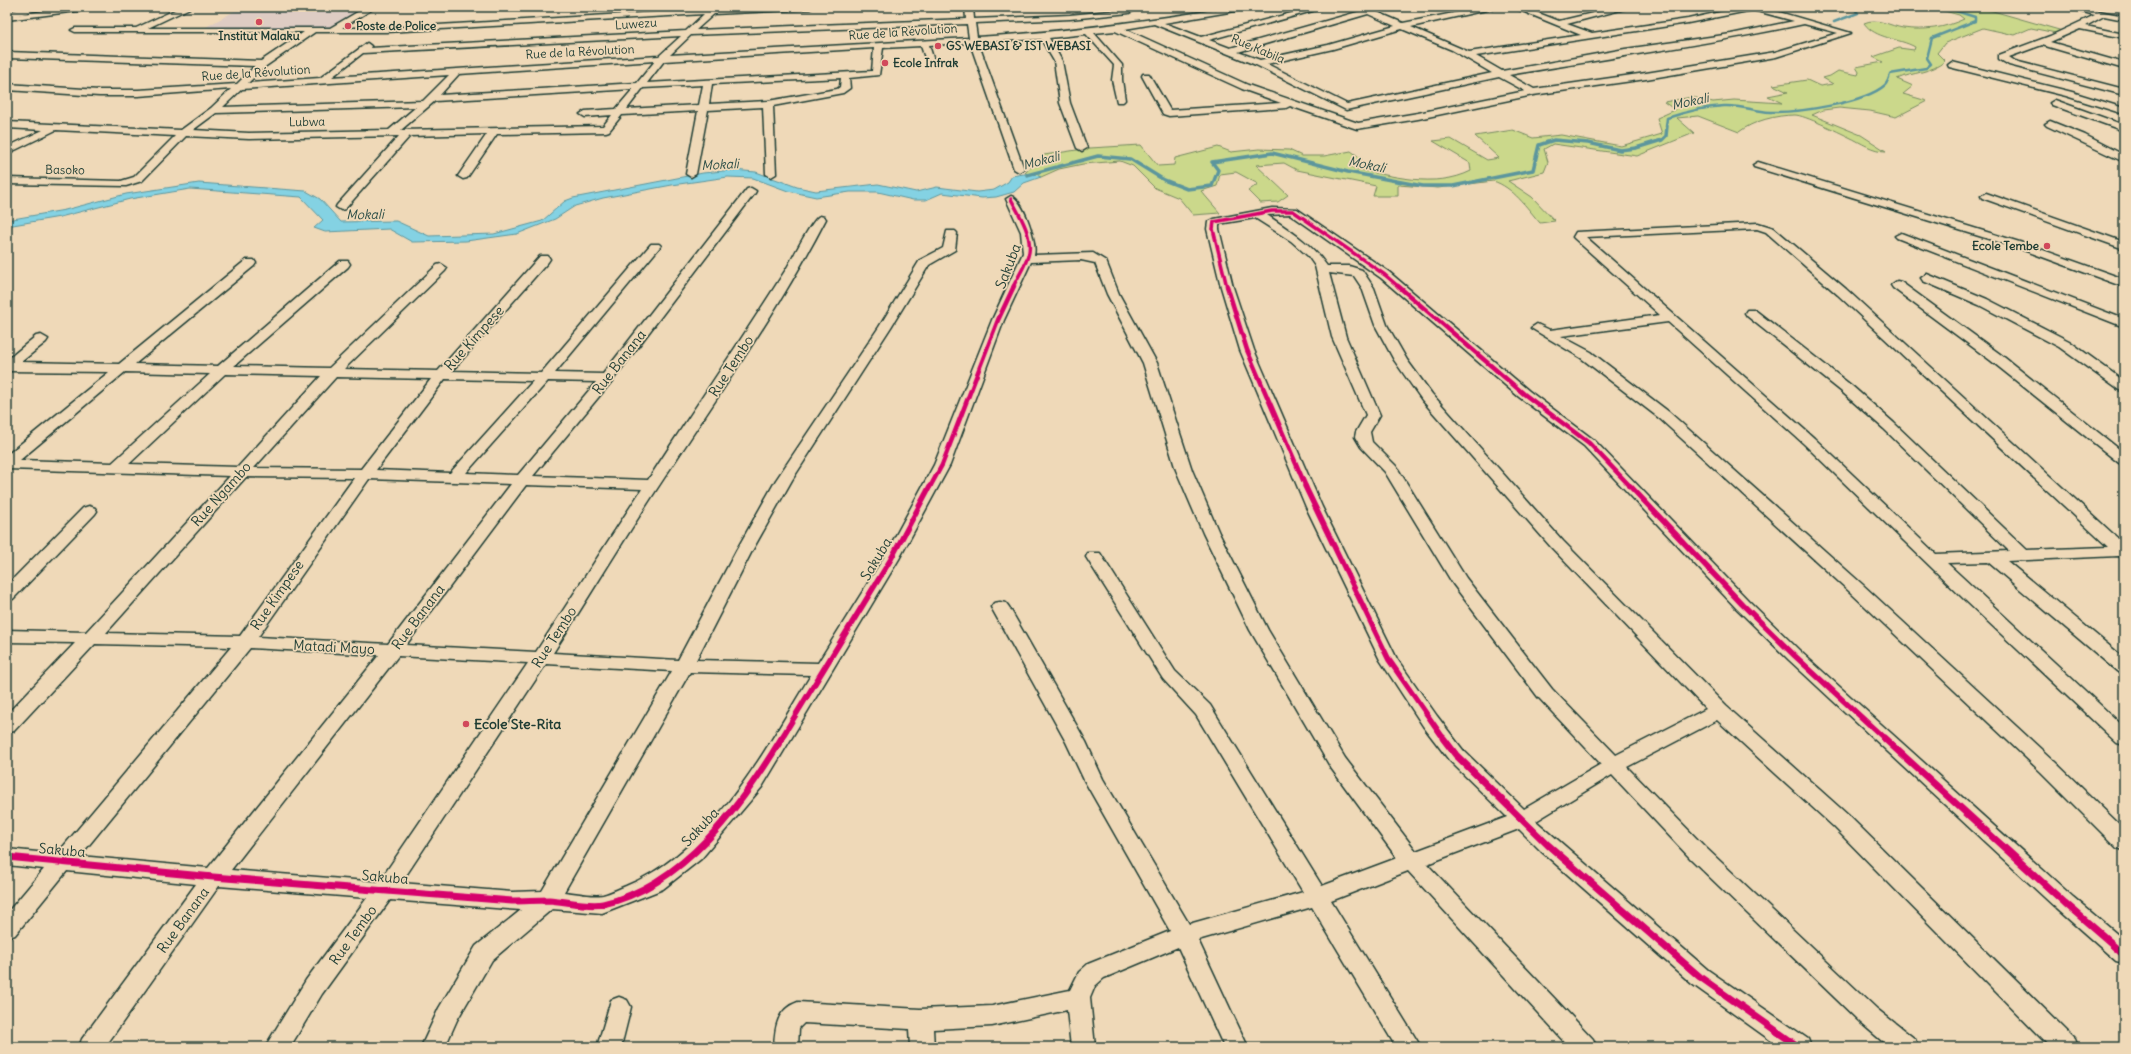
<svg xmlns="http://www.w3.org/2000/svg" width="2131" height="1054" viewBox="0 0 2131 1054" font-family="Delius,sans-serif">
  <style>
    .built { fill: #deccc3 }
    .green { fill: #cbd88b; stroke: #758a60 }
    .water { fill: #84d2e3; stroke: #5c969d }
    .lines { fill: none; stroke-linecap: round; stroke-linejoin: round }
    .stream-far1 { stroke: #5c969d; stroke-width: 2.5 }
    .stream { stroke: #5c969d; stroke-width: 3.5 }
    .minor-casing { stroke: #1f3d34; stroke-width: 3 }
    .highway-casing { stroke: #1f3d34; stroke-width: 3 }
    .minor { fill: #efd9b8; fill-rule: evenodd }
    .highway { fill: #efd9b8; fill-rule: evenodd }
    .cycleway-far3-casing { stroke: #efd9b8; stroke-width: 5 }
    .cycleway-far2-casing { stroke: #efd9b8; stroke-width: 6 }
    .cycleway-far1-casing { stroke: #efd9b8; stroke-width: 8 }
    .cycleway-casing { stroke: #efd9b8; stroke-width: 10 }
    .cycleway-far3 { stroke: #d6006c; stroke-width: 3.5 }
    .cycleway-far2 { stroke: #d6006c; stroke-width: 4.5 }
    .cycleway-far1 { stroke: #d6006c; stroke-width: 5.5 }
    .cycleway { stroke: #d6006c; stroke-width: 7 }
    .poi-dot { fill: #d1495b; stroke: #efd9b8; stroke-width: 1.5 }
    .labels { text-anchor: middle; stroke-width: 3.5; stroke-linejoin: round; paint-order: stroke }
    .far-street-label { font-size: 12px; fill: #1f3d34; stroke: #efd9b8 }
    .far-poi-label { font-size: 12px; font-weight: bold; fill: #1f3d34; stroke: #efd9b8; text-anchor: start }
    .far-water-label { font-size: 13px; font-style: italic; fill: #294c46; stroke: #efd9b8 }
    .street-label { font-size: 14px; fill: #1f3d34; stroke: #efd9b8 }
    .poi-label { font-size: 14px; font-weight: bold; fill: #1f3d34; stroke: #efd9b8; text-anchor: start }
  </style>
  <rect width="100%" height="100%" fill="#efd9b8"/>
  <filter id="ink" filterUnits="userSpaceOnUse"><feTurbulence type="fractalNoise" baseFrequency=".025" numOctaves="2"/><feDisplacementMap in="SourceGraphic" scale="8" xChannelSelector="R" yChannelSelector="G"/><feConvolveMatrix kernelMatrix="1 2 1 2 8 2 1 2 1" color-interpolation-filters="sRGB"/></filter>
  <g filter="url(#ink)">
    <path class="built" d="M242,7H370L333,28H204Z"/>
    <path class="green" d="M1930,7H1979L2066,32L2061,34L2031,28L2015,35L1983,28L1945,43L1937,53L1945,61C1932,73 1913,72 1897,79L1913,86L1903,94L1927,101L1896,117L1870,111L1839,108L1823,110L1812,115L1861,135L1886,151C1872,151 1862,143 1849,137C1839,132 1804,115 1795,115C1776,115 1753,121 1739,132L1698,116L1677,118L1694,133L1637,156L1553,144L1544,149L1548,162L1544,172L1508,181L1532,197L1555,221L1540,223C1527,208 1513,187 1493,181L1438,188L1398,185V196H1373L1376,186L1297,170L1284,163L1256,165L1288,195L1278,202L1260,203L1248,191L1258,184L1236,172L1220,174L1217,186L1201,191L1220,213L1193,215L1179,198L1155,188L1133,166L1120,161L1083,164L1059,169L1041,177L1025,173L1044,155L1090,148L1141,145L1158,166L1174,165L1175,158L1218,147L1231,152L1259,149L1289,150L1302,156H1324L1351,151L1362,159L1352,162L1353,168C1391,176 1435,189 1471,171L1470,163L1433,141L1451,139L1487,160L1499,158L1475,136L1513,130L1533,138L1561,135L1621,146L1662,134L1657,118L1675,110L1664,102L1692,97L1713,102L1734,100L1782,103L1768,96L1788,92L1773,85L1807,80L1820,86L1833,84L1823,78L1830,76L1838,71L1858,75L1859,72L1856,67L1883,62L1873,57L1899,48L1914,50L1915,47C1899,38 1875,39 1864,23C1877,17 1890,26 1903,28C1924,31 1945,28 1964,19L1959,15Z"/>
    <path class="water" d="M733,170L756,172L797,187L816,191L878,184L916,192L937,187L977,192L994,190L1008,182L1012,176C1023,174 1031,172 1041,177L1024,183L1014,192L996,197L982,198L942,193L926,200H913L878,192H850L816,197L788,191L753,178L728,177L672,185L603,198L575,206L555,219L517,234L466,241L412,242L389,229L325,232L314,228L323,220L301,197L190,189L130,199L60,217L7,226V220L65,210L126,194L199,183L306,191L320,199L341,222L396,221L429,236L494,234L542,221L565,201L573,198L703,173Z"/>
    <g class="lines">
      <path class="stream-far1" d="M1834,22L1858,13L1853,7
        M1666,127L1667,118C1685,112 1704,107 1724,106C1740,105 1754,111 1770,112C1797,113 1865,103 1885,85C1888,82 1889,78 1890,74L1926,68L1931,64L1927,58L1932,38L1975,21V17L1943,7"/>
      <path class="stream" d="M1027,175L1098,156L1130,159L1164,180L1187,189L1212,186L1218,170L1212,162L1272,153L1348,172L1423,186H1453L1533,170L1539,145L1554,140L1588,143L1620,150L1636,148L1662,140L1666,136L1667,126"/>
      <defs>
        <path id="minor" d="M74,7H97L93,9L7,20V16Z
          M181,7H192L148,28H330L366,7H376L342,28H387L708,9L709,7H717L716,9L814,7L810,9L714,14L696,30L966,19L965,7H973L974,19L1070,15L1129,9L1133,11L1129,13L1070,19L975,23L977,37C1063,32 1147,21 1232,7H1251L1247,9L1164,23L1201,37L1314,7H1327L1209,40L1230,48L1361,11L1353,7L1369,9L1397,7L1377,12L1403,23L1484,7H1500L1411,27L1469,52L1581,35L1512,7H1523L1559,21L1618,7H1632L1567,24L1592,33L1688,19L1743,7H1762L1851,33L1776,57L1646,79L1533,95L1418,119L1357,129L1290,106L1286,108L1169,116L1163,114L1142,76L1143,74H1149L1170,110L1281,103L1242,89L1115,31L1094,33L1122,65V80L1125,100L1123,102H1117L1112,80L1114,65L1086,34L1049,38L1062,61L1070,103L1087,148L1082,151L1077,148L1060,103L1054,61L1041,39L978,42L1024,169L1019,172L1014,169L970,43L929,45L934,61L930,64L926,61L921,46L883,48L879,75L849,78L850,88L843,93L773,106L776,174L771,177L766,174L763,107L708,110L696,174L691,177L686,174L698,111L622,115L609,131L606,132L497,134L467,178L463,179L458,176L487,134L410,136L345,209L341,210L336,207L337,205L399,136L249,139L186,136L142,181L126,186L7,184V178L121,181L134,177L175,136L56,130L7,154V147L43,130L7,128V122L181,130L211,108L231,89L138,96H99L7,90V84L99,90H138L237,84L255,66L7,58V52L261,61L304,32H75L71,30L75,28H136ZM1753,10L1794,21L1731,34L1625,49L1502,71L1476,56L1688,23ZM704,14L686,31L370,48L371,46L367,43L320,78L248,83L266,66L315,32H387ZM1368,14L1395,26L1328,45L1260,60L1238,52ZM967,24L969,38L670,55L691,35ZM1154,24L1256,65L1346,110L1499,77L1525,91L1418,113L1358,123L1248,85L1125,29ZM1804,24L1838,33L1775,52L1646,73L1534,89L1509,75C1607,58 1706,45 1804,24ZM1402,29L1452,50L1492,73L1347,104L1267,64L1333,49ZM681,36L659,56L332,77L363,53ZM874,48L872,71L647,83L664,61ZM655,61L637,83L440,95L459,74ZM449,75L423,101L223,107L242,89ZM841,78L840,87L837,89L768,101L709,104L712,84ZM703,85L699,105L627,109L643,88ZM633,89L616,109L585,111L580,114L585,117L612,115L603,126L401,130L435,101ZM416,107L389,130L249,133L193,130L216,113Z
          M2063,7H2079L2124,16V20L2104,16L2086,26L2124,34V38L2080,29L2050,42L2124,63V69L2042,45L2009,57L2015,61L2124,89V95L2009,65L1999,59V55L2050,36L2095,15Z
          M1952,62L2072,92L2124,108V114L2066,96L1949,67L1948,65Z
          M2055,100L2124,125V131L2052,105L2050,103Z
          M2050,121L2085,135L2124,155V162L2047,126L2045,124Z
          M1758,162L2026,244L2124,279V287L2018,248L1754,167L1753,165Z
          M751,188L756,191L755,193L612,381L533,476L648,480C693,410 740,342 785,271C791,262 812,218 820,216L824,217L826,219C782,305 725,385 672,466C631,527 593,591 553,653L678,660L736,551L776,480L879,327L920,260L943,248L947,231H955L957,233L955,250L929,265L891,327L792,480L752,551L696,660L818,663L883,559L934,465L992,320L1023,253L1021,232L1006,199L1011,196C1023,199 1038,243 1034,255L1093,253L1106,261L1119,294L1157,363L1192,470L1219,533L1268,630L1345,758L1416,851L1507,817L1449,760L1423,726L1380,660L1306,507L1240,350L1221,287L1207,229L1208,222L1214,219L1272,208L1297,209L1389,272L1529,391L1594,440L1748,600L1801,652L2073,897L2124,940V963L2116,961L2057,909L1789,660L1736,608L1584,446L1519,397L1381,278L1290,214L1267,215C1289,230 1311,243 1327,266H1349L1362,270L1374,288L1387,325L1407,360L1432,394L1563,541L1726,706L1848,815L2075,1039L2078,1047H2050L1834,827L1717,720L1627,767L1705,847L1877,1009L1915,1039L1918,1047H1889L1861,1023L1691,859L1612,775L1536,821L1708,970L1808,1039L1811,1047H1780L1692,984L1541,851L1519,829L1427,864L1593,1039L1596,1047H1569L1408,871L1331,901L1421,1047H1396L1312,907L1198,940L1248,1047H1224L1178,947L1104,978L1095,986L1090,998L1095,1047H1071L1067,1010L992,1026L933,1029L934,1047H910L909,1029L804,1023L799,1028L798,1047H774C775,1027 777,1009 798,1002L920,1009L992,1006L1070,990L1079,972L1088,964L1170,931L1084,780L1066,742L991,607L994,603L1000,602L1006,603L1009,607L1086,742L1103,779L1189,924L1303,892L1196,715L1163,679L1086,557L1088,553H1100L1175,671L1210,705L1322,886L1397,858L1331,768L1250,630L1203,533L1176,470L1143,363L1107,294L1095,263L1081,260L1031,262L1004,320L950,465L899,559L762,787L701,859L663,889L602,913L552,909L492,960L457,1020L445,1047H421L439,1008L476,946L521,910L390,900L322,994L290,1047H265L306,980L367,898L219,886L105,1047H79L82,1039L196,884L67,871L15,935L7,938V913L44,869L7,865V849L57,854L231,647L95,644L14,731L7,733V714L75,643L7,642V630L86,632L230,476L7,469V455L109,372L7,371V360L36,336L41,335L48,339L46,342L21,362L119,364L246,260H254L256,263L254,266L135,364L218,366L340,261H348L350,264L348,267L234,366L329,368L437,265L441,264L447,268L445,271L344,369L438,371L540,256H548L550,259L548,262L452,371L541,373L651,244H659L661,246L659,248L555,373L603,374L747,189ZM1255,218L1291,241L1308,256L1315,266L1332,337L1366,415L1356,432L1355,437L1361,447L1385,472L1453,584L1538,697L1601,764L1524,809L1463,750L1437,716L1397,659L1322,507L1254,350L1233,287L1219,229V224ZM1329,273L1354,276L1362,288L1375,325L1394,360L1422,400L1551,547L1706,709L1616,755L1552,689L1466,578L1396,466L1372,442L1370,432L1380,415L1346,337ZM125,372L210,374L112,463L20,460ZM225,374L321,376L238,467L129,464ZM336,377L431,379L361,469L254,468ZM445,379L533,381L450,473L376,470ZM548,381L596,382L518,475L466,473ZM246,477L354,478L240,636L106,633ZM369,479L511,484L388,644L258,637ZM526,485L642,489L536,652L406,645ZM250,648L379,655L208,868L80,856ZM398,656L528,663L379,882L231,870ZM546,664L672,671L542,891L512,892L401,883ZM690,672L811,675C764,752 713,850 626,886C618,889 611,893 603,895C591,897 576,893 564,892Z
          M1986,193L2124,242V249L1982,198L1981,196Z
          M1758,223L1774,228L1846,289L2124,544V558L2118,556L2007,561L2124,658V674L2118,672L1988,562L1947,563L2124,727V745L2117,743L1966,601L1804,444L1668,322L1561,336L1591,352L1669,412L1862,584L2055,762L2124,829V850L2117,848L2041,772L1850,592L1659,418L1581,358L1531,328L1537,324L1550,330L1660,315L1575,239L1573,237L1576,232ZM1757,229L1766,232L1838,295L2108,547L2027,550L1894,423L1852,386L1755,310H1747L1745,313L1747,316L1842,392L1884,429L2009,551L1936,554L1814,438L1586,237Z
          M1901,233L2124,319V327L1897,238L1895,236Z
          M1927,274L1987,299L2069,341L2124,381V391L2119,390L2059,347L1979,305L1923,281L1921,278Z
          M1897,281L1901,282L2000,354L2124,453V464L2119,463L1990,360L1893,288L1891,285Z
          M89,506L95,508L97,511L95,514L13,599L7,600V585L83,508Z
          M619,997L627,1000L631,1007L621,1047H597L611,1000Z"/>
        <path id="highway" d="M25,7H42L41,9L7,18V12Z"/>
      </defs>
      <use href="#minor" class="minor-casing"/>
      <use href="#highway" class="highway-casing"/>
      <use href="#minor" class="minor"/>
      <use href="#highway" class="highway"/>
      <defs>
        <path id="cycleway-far3" d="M1011,199C1019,214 1032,234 1029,252C1027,264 1018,276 1013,287
          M1227,287L1213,229L1214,222L1272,211H1293L1385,275L1399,287"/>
        <path id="cycleway-far2" d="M1227,286L1247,350L1306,487
          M1398,286L1524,394L1589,443L1631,487
          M930,487L942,465L998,320L1014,286"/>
        <path id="cycleway-far1" d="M1305,486L1389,660L1444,739
          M1630,486L1742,604L1795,656L1885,739
          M781,739L891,559L930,486"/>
        <path id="cycleway" d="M1443,738L1456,755L1548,845L1700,977L1799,1047
          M1884,738L2065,903L2124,954
          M7,857L213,877L512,901C524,901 536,900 549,900C564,901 589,907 603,904C684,886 742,804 782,738"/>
      </defs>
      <use href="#cycleway-far3" class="cycleway-far3-casing"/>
      <use href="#cycleway-far2" class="cycleway-far2-casing"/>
      <use href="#cycleway-far1" class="cycleway-far1-casing"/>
      <use href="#cycleway" class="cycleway-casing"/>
      <use href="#cycleway-far3" class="cycleway-far3"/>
      <use href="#cycleway-far2" class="cycleway-far2"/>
      <use href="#cycleway-far1" class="cycleway-far1"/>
      <use href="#cycleway" class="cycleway"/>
    </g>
  </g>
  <g class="poi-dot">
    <circle cx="259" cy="22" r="4"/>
    <circle cx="348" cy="26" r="4"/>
    <circle cx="938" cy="46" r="4"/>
    <circle cx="885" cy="63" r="4"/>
    <circle cx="2047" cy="246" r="4"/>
    <circle cx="466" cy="724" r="4"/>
  </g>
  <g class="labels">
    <g class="far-street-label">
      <text transform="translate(636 24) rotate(-4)" y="4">Luwezu</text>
      <text transform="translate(903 32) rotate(-4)" y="4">Rue de la Révolution</text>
      <text transform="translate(1258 49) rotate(23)" y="4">Rue Kabila</text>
      <text transform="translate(580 52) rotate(-3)" y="4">Rue de la Révolution</text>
      <text transform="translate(256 73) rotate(-4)" y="4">Rue de la Révolution</text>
      <text transform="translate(307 122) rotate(-1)" y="4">Lubwa</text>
      <text transform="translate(65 170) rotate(1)" y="4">Basoko</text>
    </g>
    <g class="far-poi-label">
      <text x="356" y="30">Poste de Police</text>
      <text x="259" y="40" text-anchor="middle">Institut Malaku</text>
      <text x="946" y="50">GS WEBASI &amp; IST WEBASI</text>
      <text x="893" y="67">Ecole Infrak</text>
      <text x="2039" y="250" text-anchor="end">Ecole Tembe</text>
    </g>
    <g class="far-water-label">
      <text transform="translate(1690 101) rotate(-12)" y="5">Mokali</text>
      <text transform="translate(1041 160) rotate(-15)" y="5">Mokali</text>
      <text transform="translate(720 164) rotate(-3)" y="5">Mokali</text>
      <text transform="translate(1367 164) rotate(11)" y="5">Mokali</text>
      <text transform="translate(365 214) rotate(-1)" y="5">Mokali</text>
    </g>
    <g class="street-label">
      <text transform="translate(1008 266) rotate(-69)" y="5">Sakuba</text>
      <text transform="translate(474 338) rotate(-48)" y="5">Rue Kimpese</text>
      <text transform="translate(619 362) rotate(-52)" y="5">Rue Banana</text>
      <text transform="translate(731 366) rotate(-57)" y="5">Rue Tembo</text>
      <text transform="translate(221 494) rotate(-48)" y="5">Rue Ngambo</text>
      <text transform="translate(876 559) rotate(-59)" y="5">Sakuba</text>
      <text transform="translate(277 595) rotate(-55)" y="5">Rue Kimpese</text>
      <text transform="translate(418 617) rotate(-53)" y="5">Rue Banana</text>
      <text transform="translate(554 637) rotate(-57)" y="5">Rue Tembo</text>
      <text transform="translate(334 647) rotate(3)" y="5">Matadi Mayo</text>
      <text transform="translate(700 827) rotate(-47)" y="5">Sakuba</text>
      <text transform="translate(62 850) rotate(5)" y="5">Sakuba</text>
      <text transform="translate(385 877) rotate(5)" y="5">Sakuba</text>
      <text transform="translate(183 920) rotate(-54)" y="5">Rue Banana</text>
      <text transform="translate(353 935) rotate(-54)" y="5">Rue Tembo</text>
    </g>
    <g class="poi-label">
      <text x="474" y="729">Ecole Ste-Rita</text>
    </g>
  </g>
  <rect width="2131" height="1054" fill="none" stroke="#efd9b8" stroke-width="24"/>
  <rect x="12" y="12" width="2107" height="1030" fill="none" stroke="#1f3d34" stroke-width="1.5" filter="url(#ink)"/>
</svg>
